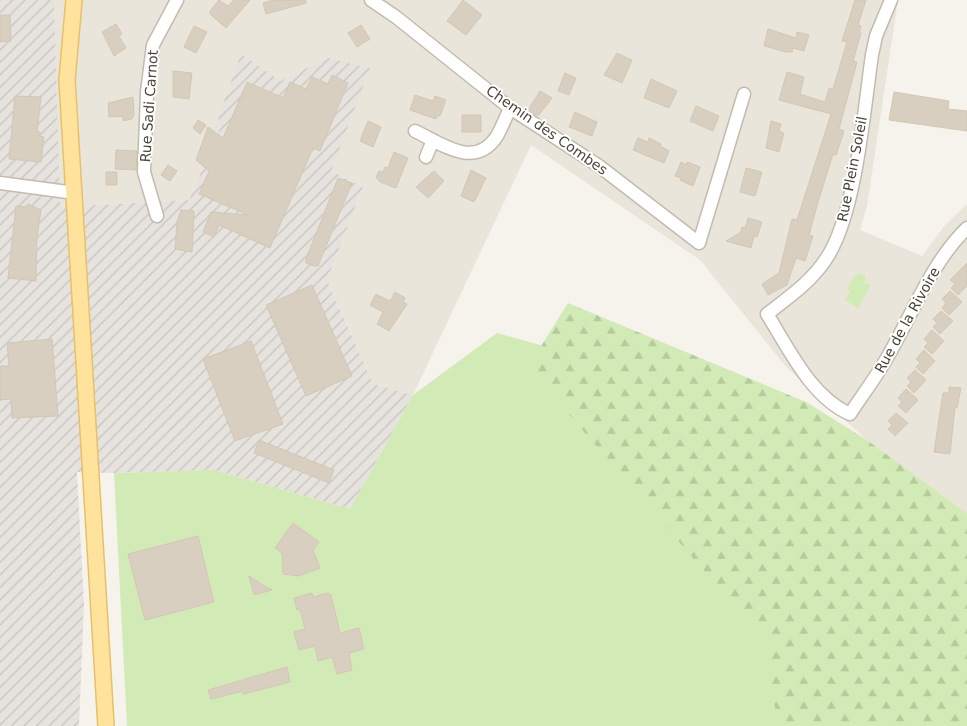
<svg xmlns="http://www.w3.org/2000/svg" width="967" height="726" viewBox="0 0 967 726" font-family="'DejaVu Sans',sans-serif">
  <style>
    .residential { fill: #eae5da }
    .industrial { fill: url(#industrial-furrows) }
    .green { fill: #d2eab5 }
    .forest { fill: url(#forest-firs) }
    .building { fill: #d8cfc1; stroke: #d3c7b4 }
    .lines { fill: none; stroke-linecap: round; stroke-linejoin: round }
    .minor-casing { stroke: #c2bbae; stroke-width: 15 }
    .major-casing { stroke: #e6c16a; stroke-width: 18 }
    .minor { stroke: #fff; stroke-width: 12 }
    .major { stroke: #ffe39c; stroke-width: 15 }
    .labels { text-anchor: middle; stroke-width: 4; stroke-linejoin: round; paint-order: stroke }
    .street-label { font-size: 14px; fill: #4b4439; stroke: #fff }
  </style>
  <defs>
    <pattern id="industrial-furrows" width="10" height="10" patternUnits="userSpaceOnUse" patternTransform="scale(1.25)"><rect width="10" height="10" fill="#e6e2dd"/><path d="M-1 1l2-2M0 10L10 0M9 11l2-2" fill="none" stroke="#c7c3be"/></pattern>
    <pattern id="forest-firs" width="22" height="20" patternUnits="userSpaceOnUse" patternTransform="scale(1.25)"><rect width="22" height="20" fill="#d2eab5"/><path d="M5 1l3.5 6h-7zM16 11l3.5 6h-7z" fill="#b6ca9c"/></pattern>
  </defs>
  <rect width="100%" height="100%" fill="#f6f3ec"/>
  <path class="residential" d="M54,0H898L867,206L860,230L922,256L945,225L967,204V513L867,440L787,368L700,260L531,145L413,395L373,384L327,280L363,187L331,171L328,58L280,81L221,126L189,200L59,207Z"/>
  <path class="industrial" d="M0,0H54L60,207L189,200L221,126L218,118L241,54L280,81L328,58L370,68L331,171L363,187L327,280L373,384L413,395L350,509L214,470L114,473L77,472L84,604L79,726H0Z"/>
  <path class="green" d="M860,273L866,276L864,282L871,285L858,308L845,300L850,291L847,289L853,278Z
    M497,333L726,398L967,726H127L114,473L214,470L350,509L413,395Z"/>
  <path class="forest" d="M568,303L806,402L867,440L967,513V726H777L768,645L528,367Z"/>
  <path class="building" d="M219,0L228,6L234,0H250L226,28L210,14V11Z
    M274,0H306V3L266,14L263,3Z
    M463,0L482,15L466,35L447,21Z
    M855,0H866L858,25L861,26L859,33H861L853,61L857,62L839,129L844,131L836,155L833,154L818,202L809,235L813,236L805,261L796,258L787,285L768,295L762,284L779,273L792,219L797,220L831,114L779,100L787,72L804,77L800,94L825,102L829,88L833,89L847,42L842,41Z
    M0,15H10L11,41L0,42Z
    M116,24L122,34L119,36L126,48L114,56L102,32Z
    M361,25L370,39L357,47L348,33Z
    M194,26L207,32L196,53L184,47Z
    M768,29L796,38L797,32L809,35L804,51L793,48L792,52H786L764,46Z
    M617,53L632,60L622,83L604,75Z
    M173,71L192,73L189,99L173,97Z
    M565,73L576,78L569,95L558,91Z
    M332,75L348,83L320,151L313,148L270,248L219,225L214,237L203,232L211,212L248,215L199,194L209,171L196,160L208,127L223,138L247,82L283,98L290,82L306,89L312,77L328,84Z
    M651,79L677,91L669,108L644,98Z
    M540,91L552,98L538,116L528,110Z
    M894,92L949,101L948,109L967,111V131L889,120Z
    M415,95L433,101L435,96L446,100L440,116H437L436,119L410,110Z
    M15,96L41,97L37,132H40L39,136L44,137L41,162L9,159Z
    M133,97L134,115L132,119L123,121V116L109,117L108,103Z
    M696,106L719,116L713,131L690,121Z
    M575,112L597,122L592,136L569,127Z
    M462,115H481V132H462Z
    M198,120L206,125L200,134L193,128Z
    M368,121L381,127L373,147L360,141Z
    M771,121L781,124L779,131L784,133L779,152L766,148Z
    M638,138L648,142L649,138L661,144L660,146L669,151L664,163L633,150Z
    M116,150L137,151L136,170L115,169Z
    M394,152L408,158L396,188L380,182L376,177L379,171L383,172L385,167L388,168Z
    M681,162L686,165L687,162L700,167L693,186L680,180L681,178L675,176Z
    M168,165L177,171L170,181L161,175Z
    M746,168L762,172L755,196L740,192Z
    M471,170L486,178L474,202L461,196Z
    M434,171L444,181L428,198L416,187Z
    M106,172H117V185H106Z
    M338,178L352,183L318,266H314L306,263V259Z
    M28,204L41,210L37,238L36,281L8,278L16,206L25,207Z
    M181,210L194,211L192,252L175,249L177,222Z
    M748,218L762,222L757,237L754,236L751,248L726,241L741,232L742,227L745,228Z
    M967,263V286L958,295L951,288L955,284L950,280Z
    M312,285L352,376L306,396L266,305Z
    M950,291L962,302L949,315L942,308L946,303L942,299Z
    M395,292L405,298L403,302L407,304L389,331L377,324L383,312L370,305L376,294L390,301Z
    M941,311L953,321L940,334L933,327L937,323L933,319Z
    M932,330L944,341L932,354L924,347L928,343L924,339Z
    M52,339L58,416L12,418L11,399L0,400V366H9L7,343Z
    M251,341L283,424L235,441L203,359Z
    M924,350L935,361L923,374L916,367L920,363L916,359Z
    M915,370L926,380L914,393L907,386L911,382L907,378Z
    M949,387L961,388L957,408L955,407L950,454L934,452L943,393H949Z
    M906,389L918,400L906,413L898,406L902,402L898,398Z
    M896,413L908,423L895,436L888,429L892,425L888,421Z
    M259,440L334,470L329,483L254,453Z
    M293,523L319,542L313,550L320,568L299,576L283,574L282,553L275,548Z
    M198,536L214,602L145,620L128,554Z
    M249,576L261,584L272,590L254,595Z
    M312,593L313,597L328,593L331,595L340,633L359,628L364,649L349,653L352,670L337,674L332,657L318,661L315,646L299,650L294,632L305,629L300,609L297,610L294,598Z
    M287,667L290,682L243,694V691L211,699L208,690Z"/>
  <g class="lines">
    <defs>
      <path id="minor" d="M371,0L396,17L510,108L599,166L699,243L744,94
        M891,0L876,36L872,55C864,109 856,215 826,259C811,282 789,297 767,314C789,349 811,397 850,414C863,394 877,376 888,356C913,313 931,263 967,228
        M415,131C442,144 475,170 497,136C502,127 506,117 510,108
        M426,157L433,140
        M0,183L75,193
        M157,216L144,172L147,92L153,45L177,0"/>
      <path id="major" d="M74,0L67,80L106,726"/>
    </defs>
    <use href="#minor" class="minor-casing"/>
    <use href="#major" class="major-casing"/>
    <use href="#minor" class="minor"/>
    <use href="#major" class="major"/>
  </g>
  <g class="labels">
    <g class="street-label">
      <text transform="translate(149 106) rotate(-86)" y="5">Rue Sadi Carnot</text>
      <text transform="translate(547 130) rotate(35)" y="5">Chemin des Combes</text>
      <text transform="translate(852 169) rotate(-79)" y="5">Rue Plein Soleil</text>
      <text transform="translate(907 320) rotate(-61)" y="5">Rue de la Rivoire</text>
    </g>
  </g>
</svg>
